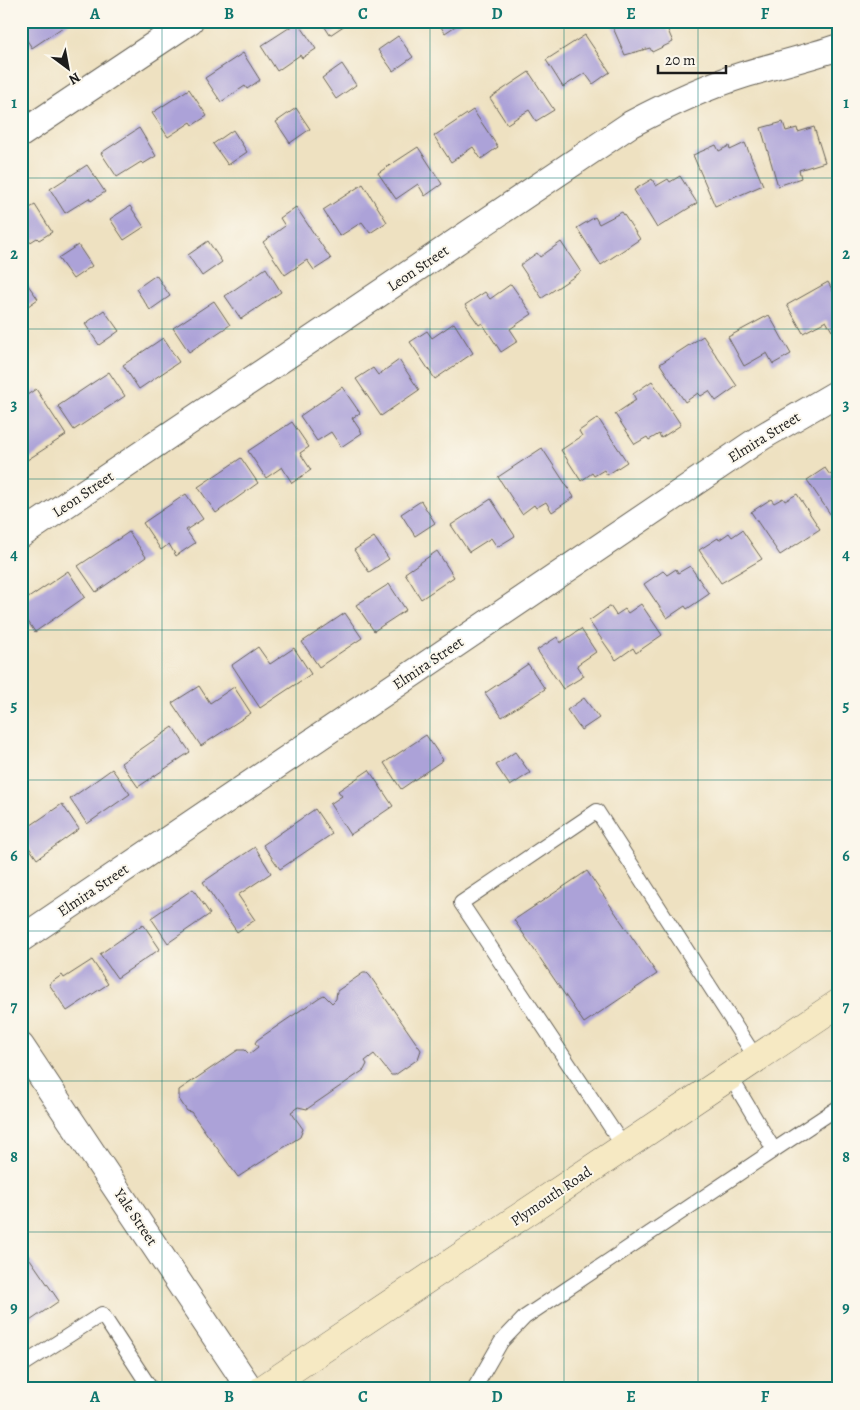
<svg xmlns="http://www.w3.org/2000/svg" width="860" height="1410" viewBox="0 0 860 1410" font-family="Alegreya,serif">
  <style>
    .building { fill: #aca2d8 }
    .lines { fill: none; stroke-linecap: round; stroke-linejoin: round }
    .lane-casing { stroke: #666156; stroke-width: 16 }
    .street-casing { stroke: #666156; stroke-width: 28 }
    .secondary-casing { stroke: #666156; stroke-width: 29 }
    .lane { stroke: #fff; stroke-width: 14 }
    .street { stroke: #fff; stroke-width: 26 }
    .secondary { stroke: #f6e9c3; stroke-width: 28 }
    .grid { fill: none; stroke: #0f766e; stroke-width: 1; stroke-opacity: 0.55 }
    .labels { text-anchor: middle; stroke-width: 4; stroke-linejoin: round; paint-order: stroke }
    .street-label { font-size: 15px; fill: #1c1c1c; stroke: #fbf7ec }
    .neatline { fill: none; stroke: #0f766e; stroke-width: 2 }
    .grid-label { font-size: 16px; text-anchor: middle; font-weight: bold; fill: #0f766e }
  </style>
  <rect width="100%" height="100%" fill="#fbf7ec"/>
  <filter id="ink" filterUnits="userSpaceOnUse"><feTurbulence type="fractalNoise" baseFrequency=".02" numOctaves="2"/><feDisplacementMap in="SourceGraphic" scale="10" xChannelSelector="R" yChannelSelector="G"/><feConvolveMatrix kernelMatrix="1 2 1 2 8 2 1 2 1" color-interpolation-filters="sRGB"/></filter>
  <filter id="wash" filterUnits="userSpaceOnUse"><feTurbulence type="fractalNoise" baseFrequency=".0096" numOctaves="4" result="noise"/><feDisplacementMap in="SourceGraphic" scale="20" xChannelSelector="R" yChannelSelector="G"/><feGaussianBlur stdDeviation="1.12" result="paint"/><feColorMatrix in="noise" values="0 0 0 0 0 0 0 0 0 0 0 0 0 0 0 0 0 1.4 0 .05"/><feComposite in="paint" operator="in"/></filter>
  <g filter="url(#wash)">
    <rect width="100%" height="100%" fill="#eee1c1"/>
    <g id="blocks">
      <path class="building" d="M21,21H68L69,23L32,48L21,31Z
        M321,21H351L330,35Z
        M437,21H463L445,33Z
        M610,21H664L673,42L652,52L650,48L625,55Z
        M298,22L316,49L302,58L300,55L277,71L261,46Z
        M585,35L610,72L593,84L585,73L563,87L546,60Z
        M398,36L413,57L393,71L378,50Z
        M243,53L260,80L247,89L245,86L221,102L205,78Z
        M342,64L356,85L336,99L322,78Z
        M529,72L554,110L536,121L529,110L507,124L490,98Z
        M189,89L207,116L193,125L191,122L168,137L152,113Z
        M296,108L310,129L290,143L276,122Z
        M473,110L498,147L481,159L473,147L451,162L434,136Z
        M783,122L786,131L797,128L798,132L814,127L825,162L799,170L801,178L778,186L761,128Z
        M139,128L156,156L143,164L141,162L117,177L101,153Z
        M233,130L247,152L228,165L213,144Z
        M745,143L763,185L715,206L693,155L716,145L719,151L729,146L730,150Z
        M418,147L442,184L425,196L418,184L396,199L378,173Z
        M87,165L105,192L91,201L89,198L65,213L50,189Z
        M680,176L697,203L657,228L634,190L652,179L656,186L668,179L670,182Z
        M363,184L387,222L370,233L362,222L340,236L323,210Z
        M35,205L52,232L39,240L37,238L21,248V213Z
        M130,206L144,227L124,240L110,219Z
        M296,207L331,259L314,270L307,260L285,275L263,242L285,226L280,218Z
        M622,212L640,239L601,265L577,228L595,217L599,224Z
        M208,241L222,262L202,276L188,255Z
        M561,242L581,272L542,298L520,265L537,253L540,257Z
        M78,245L92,266L73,279L58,258Z
        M266,268L281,292L241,319L225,296Z
        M156,275L170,296L150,310L136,289Z
        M23,278L38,299L21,311V280Z
        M828,282L839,302V327L832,331L826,321L803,333L787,305Z
        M511,284L532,314L510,329L518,341L501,352L482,323L479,325L465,305L485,292L490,299Z
        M214,301L230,325L189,352L173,328Z
        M104,310L119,331L99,345L85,324Z
        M769,315L791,354L773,364L767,353L744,366L728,337Z
        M454,323L473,353L435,379L410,342L427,331L432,338Z
        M703,336L737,386L716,401L709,391L701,396L698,393L685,402L660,364Z
        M163,338L179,362L139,389L123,365Z
        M399,360L419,390L381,416L356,379L373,368L378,375Z
        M109,372L125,396L74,430L58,406Z
        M652,381L681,425L661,438L659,434L649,440L647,437L635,444L615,414L636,400L633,394Z
        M342,387L360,413L352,418L362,433L341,447L331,432L317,441L300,416Z
        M36,389L66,435L21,464V399Z
        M598,418L627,462L607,475L604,470L594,476L592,473L581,481L561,450L582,436L579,431Z
        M292,422L309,447L300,453L311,470L292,483L282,467L266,478L248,451Z
        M542,448L574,497L552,512L546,502L536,508L534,505L522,514L498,477Z
        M241,458L258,483L216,513L198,487Z
        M825,468L830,475L839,468V527L807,480Z
        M186,494L203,519L186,530L195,543L176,556L169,544L161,550L143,523Z
        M797,494L820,529L780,555L751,512L771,499L774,503L783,498L785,501Z
        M491,499L515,536L497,547L491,538L469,552L451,525Z
        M421,501L435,523L415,536L401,514Z
        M742,530L762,559L721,583L699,550L718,538L719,540L729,533L732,537Z
        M129,532L146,557L96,592L78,566Z
        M374,537L389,559L369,572L354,550Z
        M437,551L454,577L421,599L405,573Z
        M690,566L709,594L687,609L685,606L667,618L644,584L663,571L667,575L676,569L678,573Z
        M68,571L85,597L35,632L21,611V603Z
        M389,584L406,610L374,631L356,605Z
        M641,604L662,635L636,653L633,648L616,660L589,621L610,606L616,615L625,609L628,613Z
        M345,613L362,638L319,667L302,642Z
        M581,629L596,652L577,665L584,676L563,689L537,650L557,637L560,643Z
        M258,647L270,664L294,648L311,674L260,708L232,665Z
        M528,664L545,689L502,717L485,693Z
        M199,686L210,703L234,687L251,713L201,746L172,703Z
        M584,698L599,718L581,730L567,710Z
        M173,727L190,752L138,787L121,763Z
        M426,735L443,760L401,789L384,763Z
        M515,752L530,773L510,786L496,765Z
        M112,769L130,794L87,824L70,799Z
        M369,770L393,806L350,835L330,804L342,796L338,791Z
        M62,804L79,829L37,859L21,836V832Z
        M315,809L332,834L280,869L263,845Z
        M255,847L271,873L238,895L255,920L237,932L203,882Z
        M21,853L29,864L21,870Z
        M587,871L657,974L584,1023L514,920Z
        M193,889L210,914L168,943L151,918Z
        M143,924L160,949L117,978L100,954Z
        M92,960L108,984L67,1011L49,984L62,975L64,978Z
        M363,973H367L370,976L421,1050L418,1059L395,1075H391L374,1054L365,1061L367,1064L364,1070L307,1109L298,1107L291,1112L303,1129L300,1137L238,1177L191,1112L187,1111L179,1099V1090L238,1050H245L249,1054L258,1047L255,1043L257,1040L320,997L324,995L332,1003L336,999L337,991Z
        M21,1246L59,1301L21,1327Z"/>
    </g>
  </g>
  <g filter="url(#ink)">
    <use href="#blocks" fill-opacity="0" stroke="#666156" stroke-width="1"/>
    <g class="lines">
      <defs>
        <path id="lane" d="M730,1076L774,1150L839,1107
          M624,1147L461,903L597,811L756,1058
          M21,1366L102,1314L151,1389
          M474,1389L501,1342L525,1317L774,1150"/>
        <path id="street" d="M21,134L190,21
          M21,535L631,124C667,105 704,87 743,75C775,65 807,58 839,47
          M21,939L762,437L839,392
          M21,1046L250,1389"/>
        <path id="secondary" d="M263,1389L839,1003"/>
      </defs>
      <use href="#lane" class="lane-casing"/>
      <use href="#street" class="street-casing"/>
      <use href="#secondary" class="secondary-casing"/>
      <use href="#lane" class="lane"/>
      <use href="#street" class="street"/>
      <use href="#secondary" class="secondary"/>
    </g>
  </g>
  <path class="grid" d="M162,21V1389M296,21V1389M430,21V1389M564,21V1389M698,21V1389M21,178H839M21,329H839M21,479H839M21,630H839M21,780H839M21,931H839M21,1081H839M21,1232H839"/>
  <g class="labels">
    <g class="street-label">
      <text transform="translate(418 268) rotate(-34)" y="5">Leon Street</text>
      <text transform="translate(764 437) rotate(-32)" y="5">Elmira Street</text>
      <text transform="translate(83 494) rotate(-34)" y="5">Leon Street</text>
      <text transform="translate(428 663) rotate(-34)" y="5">Elmira Street</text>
      <text transform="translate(93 890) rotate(-34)" y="5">Elmira Street</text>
      <text transform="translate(551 1196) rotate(-34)" y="5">Plymouth Road</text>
      <text transform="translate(136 1217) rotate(56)" y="5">Yale Street</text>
    </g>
  </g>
  <rect width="860" height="1410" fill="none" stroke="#fbf7ec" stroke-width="55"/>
  <g transform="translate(68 68) rotate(148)" stroke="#fbf7ec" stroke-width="4" paint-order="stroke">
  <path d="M0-4L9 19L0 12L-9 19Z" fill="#1c1c1c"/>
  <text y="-8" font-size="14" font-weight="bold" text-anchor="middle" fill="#1c1c1c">N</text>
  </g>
  <path d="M658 65v8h68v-8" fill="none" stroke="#1c1c1c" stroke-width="2.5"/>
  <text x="665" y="65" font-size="15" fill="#1c1c1c" stroke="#fbf7ec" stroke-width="4" paint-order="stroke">20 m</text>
  <rect x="28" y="28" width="804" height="1354" class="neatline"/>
  <g class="grid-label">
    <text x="95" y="19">A</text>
    <text x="229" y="19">B</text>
    <text x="363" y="19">C</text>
    <text x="497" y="19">D</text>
    <text x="631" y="19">E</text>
    <text x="765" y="19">F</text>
    <text x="14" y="108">1</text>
    <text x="846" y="108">1</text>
    <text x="14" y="259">2</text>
    <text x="846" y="259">2</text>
    <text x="14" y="410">3</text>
    <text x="846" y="410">3</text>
    <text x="14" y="560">4</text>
    <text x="846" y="560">4</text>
    <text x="14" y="711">5</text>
    <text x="846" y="711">5</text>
    <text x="14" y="861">6</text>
    <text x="846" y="861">6</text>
    <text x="14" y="1012">7</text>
    <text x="846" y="1012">7</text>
    <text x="14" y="1162">8</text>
    <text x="846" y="1162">8</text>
    <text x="14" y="1313">9</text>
    <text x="846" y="1313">9</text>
    <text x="95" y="1402">A</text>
    <text x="229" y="1402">B</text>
    <text x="363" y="1402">C</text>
    <text x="497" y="1402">D</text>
    <text x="631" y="1402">E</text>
    <text x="765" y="1402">F</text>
  </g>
</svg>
